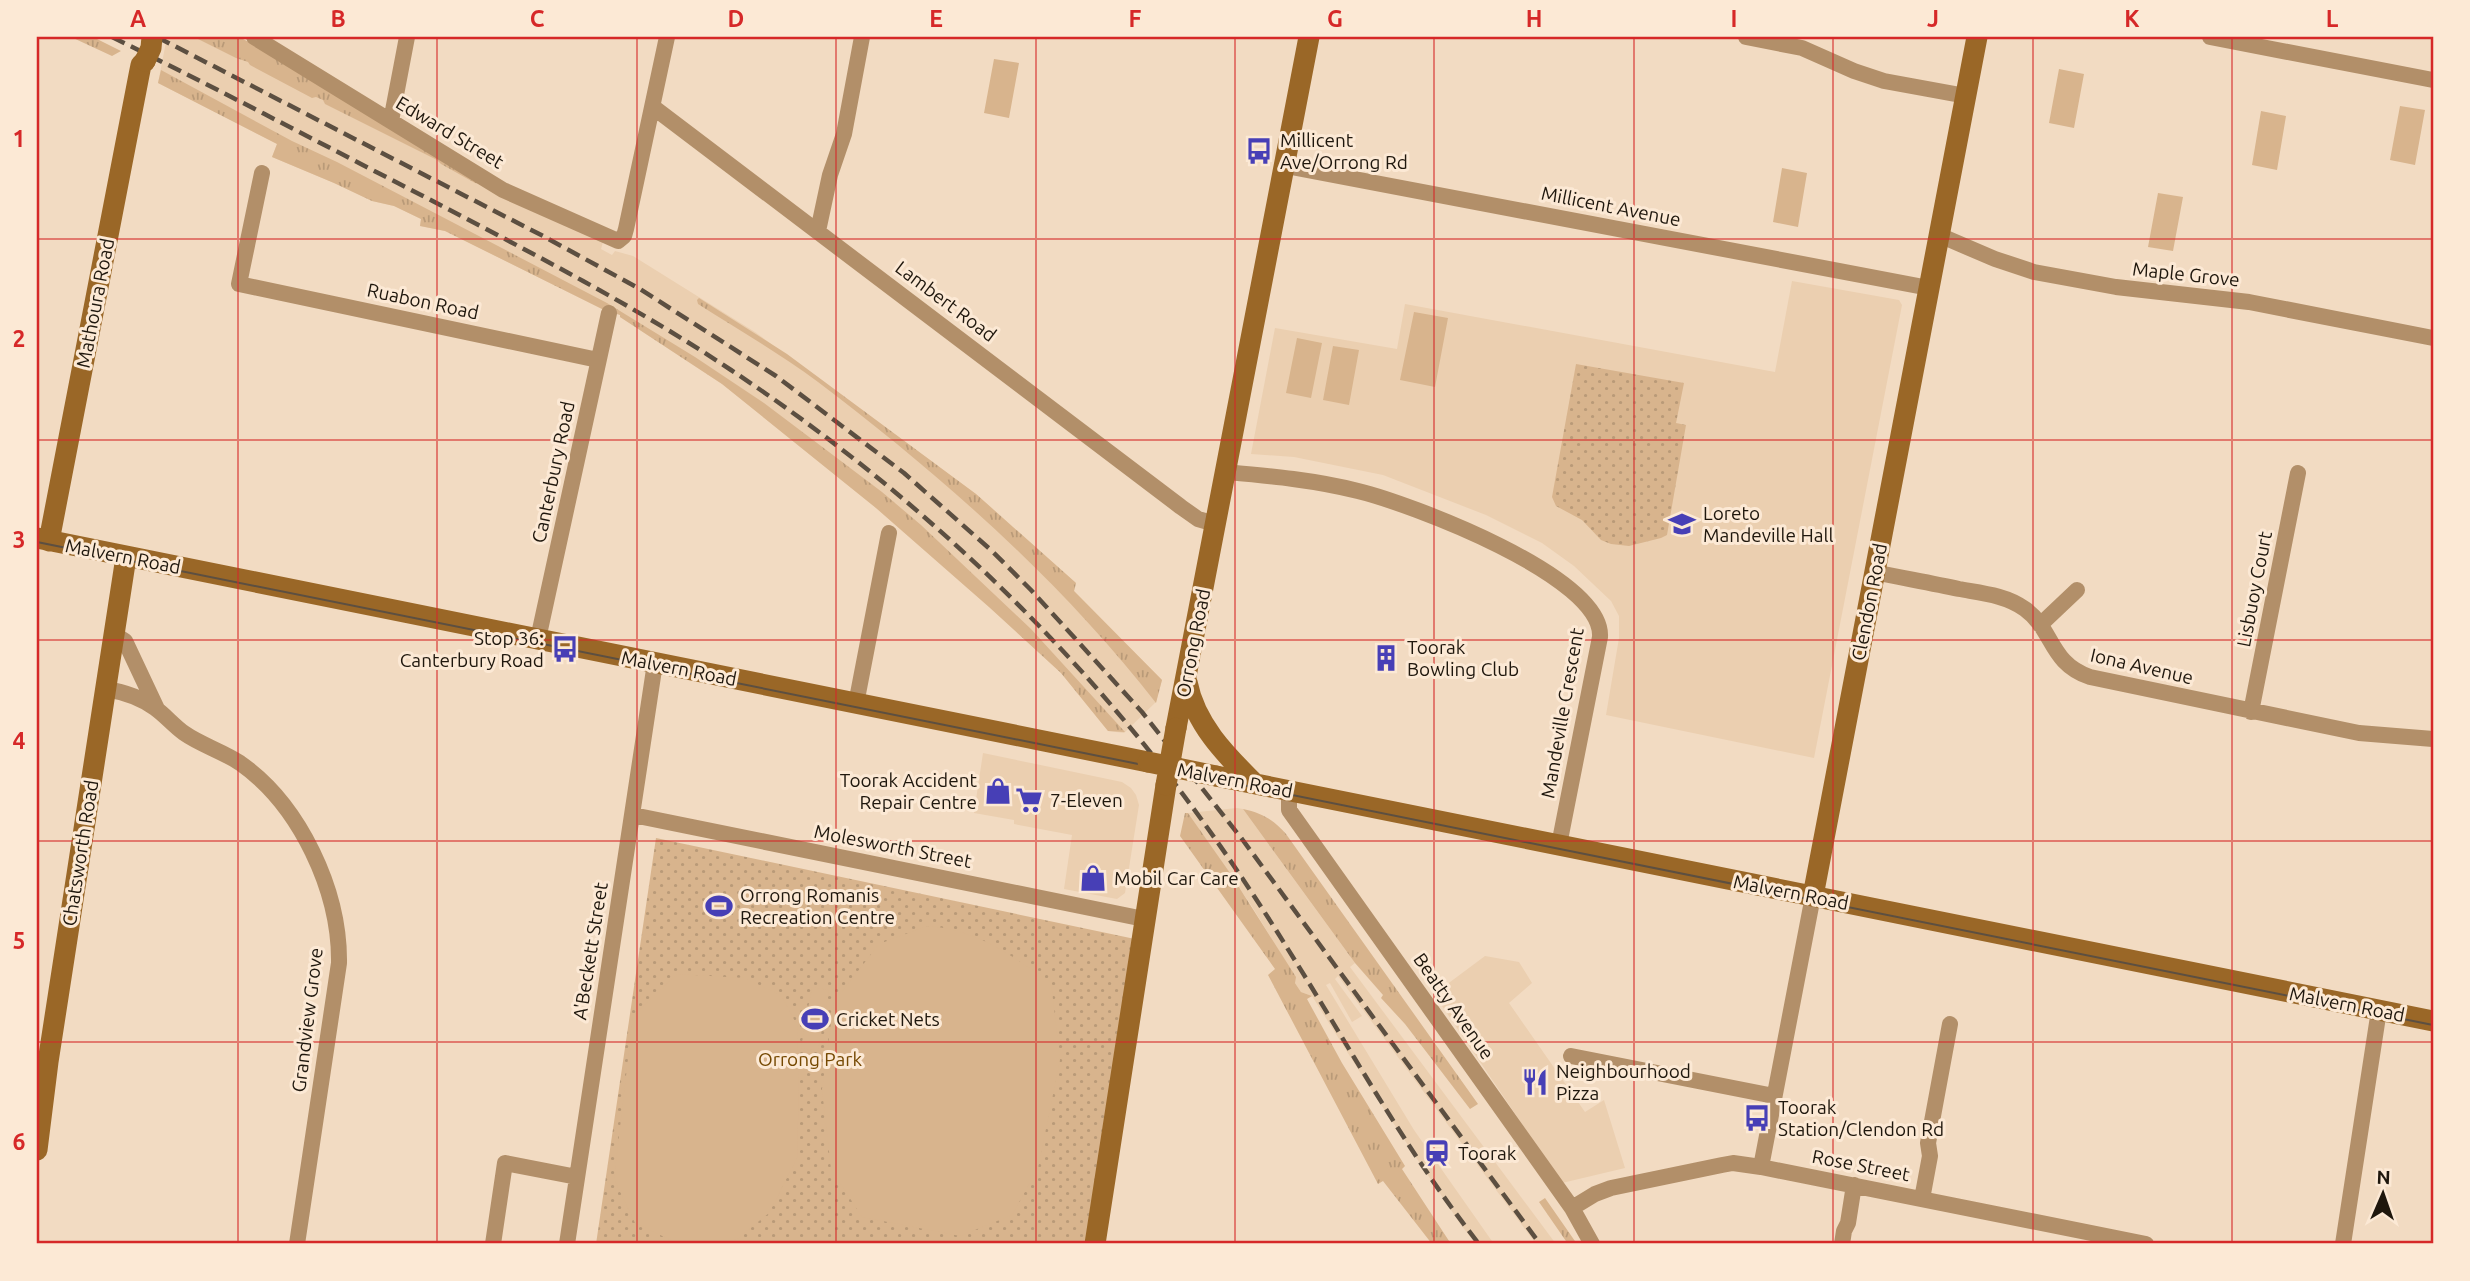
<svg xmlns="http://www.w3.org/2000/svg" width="2470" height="1281" viewBox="0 0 2470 1281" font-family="Ubuntu,sans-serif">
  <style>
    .built { fill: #ebcfb0 }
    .grass { fill: url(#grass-tufts) }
    .park { fill: url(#park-dots) }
    .pitch { fill: #d8b48d }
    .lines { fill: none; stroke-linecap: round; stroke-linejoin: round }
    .street { stroke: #b28f69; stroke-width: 16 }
    .secondary { stroke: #9a6727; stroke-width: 21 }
    .tram { stroke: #5c4f41; stroke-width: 2 }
    .rail { stroke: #5c4f41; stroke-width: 4.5; stroke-dasharray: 14 7; stroke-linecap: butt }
    .secondary-bridge { stroke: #9a6727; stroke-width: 21 }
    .grid { fill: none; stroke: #d62828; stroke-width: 2; stroke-opacity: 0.55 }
    .labels { text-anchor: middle; stroke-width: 6; stroke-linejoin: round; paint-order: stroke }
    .street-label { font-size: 19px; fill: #1f170d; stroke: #fce9d5 }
    .poi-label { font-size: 19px; fill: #1f170d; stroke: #fce9d5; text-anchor: start }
    .park-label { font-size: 19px; fill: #754800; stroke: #fce9d5 }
    .neatline { fill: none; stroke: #d62828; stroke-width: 2.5 }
    .grid-label { font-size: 23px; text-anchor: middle; font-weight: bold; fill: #d62828 }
  </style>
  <defs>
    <pattern id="grass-tufts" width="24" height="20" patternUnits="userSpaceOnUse" patternTransform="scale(1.75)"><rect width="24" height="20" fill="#d8b48d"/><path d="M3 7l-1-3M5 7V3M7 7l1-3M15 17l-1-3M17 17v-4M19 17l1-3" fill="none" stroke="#b99a78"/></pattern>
    <pattern id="park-dots" width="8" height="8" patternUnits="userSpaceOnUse" patternTransform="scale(1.75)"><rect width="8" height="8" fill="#d8b48d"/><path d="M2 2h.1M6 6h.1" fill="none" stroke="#b99a78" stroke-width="1.8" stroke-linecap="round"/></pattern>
  </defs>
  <rect width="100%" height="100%" fill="#f2dbc2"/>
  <path class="built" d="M167,37H239L603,242L601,249L612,255L615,251L633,256L755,332L976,494L1076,583L1074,591L1162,680L1156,702L1124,733L1108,731L1061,673L989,607L876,508L722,384L620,317V315L617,313L604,310L445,231L420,226L421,219L394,206L372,201L334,183L272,157L277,144L158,83Z
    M1792,281L1899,300L1902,305L1814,758L1606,715L1619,638V616L1611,601L1574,566L1542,543L1486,515L1383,475L1294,457L1251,454L1275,328L1397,349L1405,304L1775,372Z
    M983,753L1122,782L1131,788L1136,795L1139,805L1125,893L1117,899L1064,889L1072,835L1014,824V820L974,813Z
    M1237,808L1243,809L1355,963L1350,967L1556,1244H1536L1338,976L1335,979L1362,1016L1352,1022L1330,983L1326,985L1414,1130L1494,1244H1476L1461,1225L1368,1085L1312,996L1301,992L1295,983V977L1251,905L1188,813Z
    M1485,956L1519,962L1532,983L1509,1003L1585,1112L1604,1100L1625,1168L1562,1183L1434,994Z"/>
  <path class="grass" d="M71,37H93L121,51L112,56Z
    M194,37H239L272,54L482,184L475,183L441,164L437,160L325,104L323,100L316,97L312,98L250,65L248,62L236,58Z
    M161,70L292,141L337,162L607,303L695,357L764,403L882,492L921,525L1031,629L1125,732L1108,731L1061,673L989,607L876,508L722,384L620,317V315L604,310L445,231L420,226L421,219L394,206L372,201L334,183L272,157L277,144L158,83Z
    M699,298L787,354L976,494L1076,583L1074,591L1162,680L1156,703C1060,580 942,476 818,382C780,354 739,330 698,304L697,300Z
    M1243,809C1262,813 1274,820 1286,834L1478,1104L1470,1109L1405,1024L1381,998L1383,995L1355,963Z
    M1185,813H1188L1230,873L1296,977L1295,983L1301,992L1312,996L1307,999L1342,1063L1405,1166L1402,1169L1451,1244H1432L1383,1181L1378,1184L1268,975L1275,969L1180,836Z
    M1545,1198L1577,1244H1568L1539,1202Z"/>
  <path class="park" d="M1576,364L1684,383L1676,423L1686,425L1667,535L1661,538L1629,546L1611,544L1601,540L1582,520L1556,506L1552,497Z
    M656,838L1135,939L1093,1244H596Z"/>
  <path class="pitch" d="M994,59L1019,63L1009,118L984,113Z
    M2059,69L2084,74L2074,128L2049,123Z
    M2400,106L2425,110L2415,165L2390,160Z
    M2261,111L2286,116L2277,170L2252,165Z
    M1782,168L1807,173L1798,227L1773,222Z
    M2158,193L2183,197L2173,251L2148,247Z
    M1414,312L1448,318L1435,387L1400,380Z
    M1297,338L1322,343L1311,398L1286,393Z
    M1333,346L1359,350L1349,405L1323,400Z
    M927,926C979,930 1008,954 1051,982L1060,1060L1038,1168L1012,1215L960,1236L862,1217L831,1169L822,1089L834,1002L879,944Z
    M677,974L744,978L781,995L797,1025L799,1082L797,1158L769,1213L737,1239L718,1244H679L635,1223L614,1179L633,1016Z
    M812,987L829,990L818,1051L801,1048Z"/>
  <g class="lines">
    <path class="street" d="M254,37L503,190L618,241L624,236L626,229L667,37
      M1746,37L1802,48L1854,71L1884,81L1966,96
      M2210,37L2433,80
      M653,107L1181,507L1198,519L1215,524
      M391,121L407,37
      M1286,166L1929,288
      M262,173L239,284L598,360
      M818,231L830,175L844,134L862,37
      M1939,235L1995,259L2034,272L2116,287L2249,302L2433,338
      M1226,472C1270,476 1315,480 1358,491C1408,503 1604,576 1600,637L1559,845
      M1874,572C1903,578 1931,583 1959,589C1981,593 2006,595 2025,609C2054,630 2049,663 2090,677L2359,733L2433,739
      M2040,625L2077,590
      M114,634L125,641L157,709
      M538,639L609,313
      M106,689C124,692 140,697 155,708C165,715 173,725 184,733C201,745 222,751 240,763C300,805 340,891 339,963L297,1244
      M856,704L889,533
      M2251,712L2298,473
      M1289,790V810L1572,1208L1592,1244
      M633,815L1144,919
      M1571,1056L1774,1096
      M1761,1167L1813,896
      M1922,1199L1930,1156L1928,1143L1950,1024
      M1572,1208L1595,1194L1611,1188L1722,1165L1733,1163L1761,1167L2146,1244
      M493,1244L505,1163L577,1177
      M567,1244L655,663
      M1842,1244L1844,1231L1848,1223L1854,1185
      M2343,1244L2379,1010"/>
    <path class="secondary" d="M37,538L1148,762
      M49,541L139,75L141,65L145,61
      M1187,682C1195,724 1225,754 1254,783
      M1176,728L1309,37
      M1216,776L2433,1021
      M1813,896L1977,37
      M37,1150L48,1062L126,557
      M1095,1244L1166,785"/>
    <path class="tram" d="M37,542L2433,1025"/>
    <path class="rail" d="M112,37C216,88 318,142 421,195C526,250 632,304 731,370C879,468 1014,588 1128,725C1186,794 1238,869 1286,946C1349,1046 1406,1151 1479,1244
      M157,37L543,236L640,289L776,376L904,473L992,551L1031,590L1142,712L1242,839L1540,1244"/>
    <path class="secondary-bridge" d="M145,61L151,48L152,37
      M1148,762L1216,776
      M1166,785L1176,728"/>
  </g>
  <path class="grid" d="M238,37V1244M437,37V1244M637,37V1244M836,37V1244M1036,37V1244M1235,37V1244M1434,37V1244M1634,37V1244M1833,37V1244M2033,37V1244M2232,37V1244M37,239H2433M37,440H2433M37,640H2433M37,841H2433M37,1042H2433"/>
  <defs>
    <symbol id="bus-bare" viewBox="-9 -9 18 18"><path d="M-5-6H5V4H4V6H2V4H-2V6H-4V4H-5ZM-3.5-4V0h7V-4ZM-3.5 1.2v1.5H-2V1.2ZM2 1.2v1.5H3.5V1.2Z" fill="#473fb6" stroke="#fce9d5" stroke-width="2.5" paint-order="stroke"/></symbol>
    <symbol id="school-bare" viewBox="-9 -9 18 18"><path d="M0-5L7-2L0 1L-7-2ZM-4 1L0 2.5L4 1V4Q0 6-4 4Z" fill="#473fb6" stroke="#fce9d5" stroke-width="2.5" paint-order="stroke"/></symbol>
    <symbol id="building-bare" viewBox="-9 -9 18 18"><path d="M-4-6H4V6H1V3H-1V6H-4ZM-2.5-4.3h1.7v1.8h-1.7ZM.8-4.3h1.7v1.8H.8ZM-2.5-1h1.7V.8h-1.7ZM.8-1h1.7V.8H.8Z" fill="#473fb6" stroke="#fce9d5" stroke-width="2.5" paint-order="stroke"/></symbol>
    <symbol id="shop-bare" viewBox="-9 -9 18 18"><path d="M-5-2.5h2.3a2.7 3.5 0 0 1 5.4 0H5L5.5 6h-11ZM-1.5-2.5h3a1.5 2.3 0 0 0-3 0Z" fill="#473fb6" stroke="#fce9d5" stroke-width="2.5" paint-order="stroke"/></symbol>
    <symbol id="supermarket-bare" viewBox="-9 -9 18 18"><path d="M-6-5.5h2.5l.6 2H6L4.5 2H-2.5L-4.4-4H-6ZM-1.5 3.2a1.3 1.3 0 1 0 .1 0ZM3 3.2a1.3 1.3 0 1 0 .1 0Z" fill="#473fb6" stroke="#fce9d5" stroke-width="2.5" paint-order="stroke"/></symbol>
    <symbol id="stadium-bare" viewBox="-9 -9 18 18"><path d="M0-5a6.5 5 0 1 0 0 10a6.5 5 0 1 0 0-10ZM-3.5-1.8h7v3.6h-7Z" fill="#473fb6" stroke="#fce9d5" stroke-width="2.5" paint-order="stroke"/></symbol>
    <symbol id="restaurant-bare" viewBox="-9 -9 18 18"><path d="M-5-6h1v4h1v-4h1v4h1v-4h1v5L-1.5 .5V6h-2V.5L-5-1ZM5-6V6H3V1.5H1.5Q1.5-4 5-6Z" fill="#473fb6" stroke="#fce9d5" stroke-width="2.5" paint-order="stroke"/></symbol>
    <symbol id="station-bare" viewBox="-9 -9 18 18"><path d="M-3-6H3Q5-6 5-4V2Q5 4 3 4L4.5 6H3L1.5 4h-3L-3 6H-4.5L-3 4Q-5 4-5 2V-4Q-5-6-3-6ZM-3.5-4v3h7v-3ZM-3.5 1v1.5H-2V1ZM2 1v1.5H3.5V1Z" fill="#473fb6" stroke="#fce9d5" stroke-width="2.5" paint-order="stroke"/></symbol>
  </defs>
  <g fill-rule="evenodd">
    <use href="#bus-bare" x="1240" y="132" width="38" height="38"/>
    <use href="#school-bare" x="1663" y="505" width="38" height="38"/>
    <use href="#bus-bare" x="546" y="630" width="38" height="38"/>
    <use href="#building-bare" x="1367" y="639" width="38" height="38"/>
    <use href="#shop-bare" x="979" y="772" width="38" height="38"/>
    <use href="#supermarket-bare" x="1010" y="781" width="38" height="38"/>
    <use href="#shop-bare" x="1074" y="859" width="38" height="38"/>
    <use href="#stadium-bare" x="700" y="887" width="38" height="38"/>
    <use href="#stadium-bare" x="796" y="1000" width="38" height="38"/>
    <use href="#restaurant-bare" x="1516" y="1063" width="38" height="38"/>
    <use href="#bus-bare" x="1738" y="1099" width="38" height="38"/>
    <use href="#station-bare" x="1418" y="1134" width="38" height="38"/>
  </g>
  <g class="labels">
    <g class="street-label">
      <text transform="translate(450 132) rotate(31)" y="7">Edward Street</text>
      <text transform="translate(1611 206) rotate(11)" y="7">Millicent Avenue</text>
      <text transform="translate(2186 274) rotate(6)" y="7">Maple Grove</text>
      <text transform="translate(423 301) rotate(12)" y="7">Ruabon Road</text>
      <text transform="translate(946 301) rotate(37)" y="7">Lambert Road</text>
      <text transform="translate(95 303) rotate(-79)" y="7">Mathoura Road</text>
      <text transform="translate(553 472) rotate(-78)" y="7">Canterbury Road</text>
      <text transform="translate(123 556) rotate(11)" y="7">Malvern Road</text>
      <text transform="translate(2254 589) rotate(-79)" y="7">Lisbuoy Court</text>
      <text transform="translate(1869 602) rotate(-79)" y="7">Clendon Road</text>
      <text transform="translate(1193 643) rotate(-79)" y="7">Orrong Road</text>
      <text transform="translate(2142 666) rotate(13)" y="7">Iona Avenue</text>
      <text transform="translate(679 668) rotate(11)" y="7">Malvern Road</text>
      <text transform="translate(1562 713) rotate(-80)" y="7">Mandeville Crescent</text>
      <text transform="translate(1235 780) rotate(11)" y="7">Malvern Road</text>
      <text transform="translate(893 846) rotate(11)" y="7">Molesworth Street</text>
      <text transform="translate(80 853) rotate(-81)" y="7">Chatsworth Road</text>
      <text transform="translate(1791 892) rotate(11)" y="7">Malvern Road</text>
      <text transform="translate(590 951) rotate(-81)" y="7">A'Beckett Street</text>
      <text transform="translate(2347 1004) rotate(11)" y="7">Malvern Road</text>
      <text transform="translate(1454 1006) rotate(55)" y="7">Beatty Avenue</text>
      <text transform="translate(307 1020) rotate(-83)" y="7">Grandview Grove</text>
      <text transform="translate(1861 1165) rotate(11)" y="7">Rose Street</text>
    </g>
    <g class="poi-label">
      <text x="1280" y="147">Millicent<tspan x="1280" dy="22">Ave/Orrong Rd</tspan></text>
      <text x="1703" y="520">Loreto<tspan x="1703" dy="22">Mandeville Hall</tspan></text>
      <text x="544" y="645" text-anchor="end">Stop 36:<tspan x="544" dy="22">Canterbury Road</tspan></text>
      <text x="1407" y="654">Toorak<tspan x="1407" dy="22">Bowling Club</tspan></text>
      <text x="977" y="787" text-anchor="end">Toorak Accident<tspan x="977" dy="22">Repair Centre</tspan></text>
      <text x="1050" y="807">7-Eleven</text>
      <text x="1114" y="885">Mobil Car Care</text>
      <text x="740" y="902">Orrong Romanis<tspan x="740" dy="22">Recreation Centre</tspan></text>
      <text x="836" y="1026">Cricket Nets</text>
      <text x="1556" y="1078">Neighbourhood<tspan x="1556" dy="22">Pizza</tspan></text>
      <text x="1778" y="1114">Toorak<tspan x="1778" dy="22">Station/Clendon Rd</tspan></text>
      <text x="1458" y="1160">Toorak</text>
    </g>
    <g class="park-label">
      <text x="810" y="1066">Orrong Park</text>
    </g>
  </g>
  <rect width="2470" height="1281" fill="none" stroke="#fce9d5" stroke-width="77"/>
  <g transform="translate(2383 1194) rotate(2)" stroke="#fce9d5" stroke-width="5" paint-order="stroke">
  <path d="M0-5L12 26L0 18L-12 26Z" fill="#1f170d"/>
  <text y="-10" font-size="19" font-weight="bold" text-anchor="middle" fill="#1f170d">N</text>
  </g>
  <rect x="38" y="38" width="2394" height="1204" class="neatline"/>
  <g class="grid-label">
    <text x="138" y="27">A</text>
    <text x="338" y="27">B</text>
    <text x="537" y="27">C</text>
    <text x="736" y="27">D</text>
    <text x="936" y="27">E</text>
    <text x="1135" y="27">F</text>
    <text x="1335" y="27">G</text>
    <text x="1534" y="27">H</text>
    <text x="1734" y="27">I</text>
    <text x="1933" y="27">J</text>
    <text x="2132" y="27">K</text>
    <text x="2332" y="27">L</text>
    <text x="19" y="147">1</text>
    <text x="19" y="347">2</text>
    <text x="19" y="548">3</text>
    <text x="19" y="749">4</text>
    <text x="19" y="949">5</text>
    <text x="19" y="1150">6</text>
  </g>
</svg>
